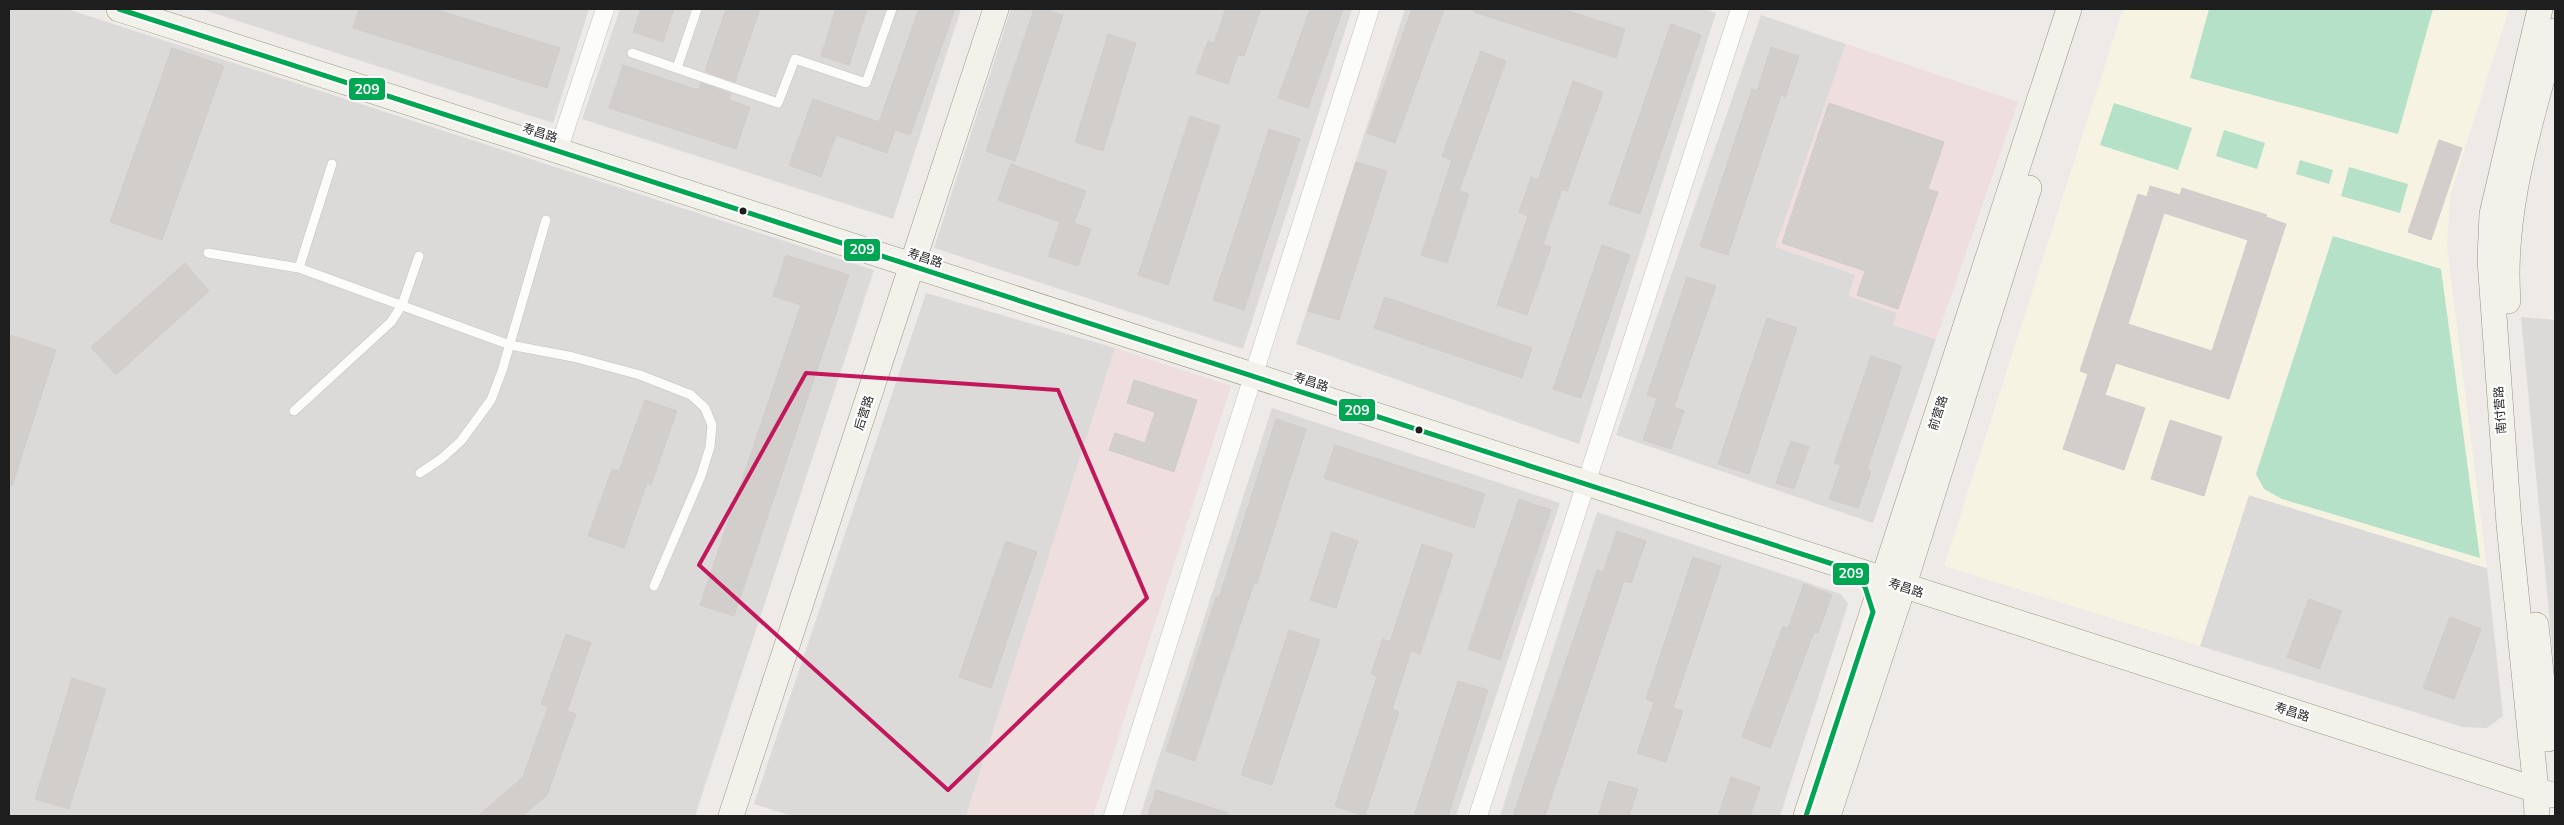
<svg xmlns="http://www.w3.org/2000/svg" width="2564" height="825" viewBox="0 0 2564 825" font-family="Mulish,'Noto Sans SC',sans-serif">
  <style>
    .residential { fill: #dcdad9 }
    .commercial { fill: #eedede }
    .education { fill: #f6f3e3 }
    .pitch { fill: #b5e1c9 }
    .building { fill: #d2cecc; stroke: #d0ccc9; fill-rule: evenodd }
    .lines { fill: none; stroke-linecap: round; stroke-linejoin: round }
    .lane-casing { stroke: #c4c2c1; stroke-width: 10 }
    .street-casing { stroke: #c4c2c1; stroke-width: 19 }
    .secondary-casing { stroke: #969580; stroke-width: 26 }
    .lane { stroke: #fcfcfb; stroke-width: 9 }
    .street { stroke: #fcfcfb; stroke-width: 18 }
    .secondary { stroke: #f3f2ea; stroke-width: 25 }
    .bus-1-casing { stroke: #fff; stroke-width: 9 }
    .bus-1 { stroke: #00a651; stroke-width: 5 }
    .marked { fill: none; stroke: #c2185b; stroke-width: 4; stroke-linejoin: round }
    .bus-dot { fill: #1e1e1e; stroke: #fff; stroke-width: 2 }
    .labels { text-anchor: middle; stroke-width: 4.5; stroke-linejoin: round; paint-order: stroke }
    .street-label { font-size: 12px; fill: #1e1e1e; stroke: #fff }
    .line-badge { stroke: #fff; stroke-width: 2 }
    .badge-label { font-size: 14px; text-anchor: middle; font-weight: bold; fill: #fff }
  </style>
  <rect width="100%" height="100%" fill="#edeae7"/>
  <path class="residential" d="M9,9H67L874,270L695,816H9Z
    M201,9H589L553,123Z
    M620,9H961L893,219L582,119Z
    M1011,9H1352L1243,349L934,248Z
    M1405,9H1704L1716,13L1579,444L1296,344Z
    M1761,15L1846,44L1776,247L1856,275L1849,296L1898,313L1894,325L1936,339L1873,523L1616,435Z
    M926,293L1115,348L966,816H792L754,804Z
    M2521,317L2555,320V677V676Z
    M1272,408L1560,503L1456,816H1140Z
    M2249,495L2487,568L2503,716L2487,728L2463,727L2200,646Z
    M1597,512L1841,594L1848,604L1780,816H1500Z"/>
  <path class="commercial" d="M1846,44L2018,102L1936,339L1893,325L1897,313L1849,296L1855,274L1775,247Z
    M1115,348L1231,386L1093,816H966Z"/>
  <path class="education" d="M2123,9H2509L2450,196L2447,247L2487,568L2249,495L2200,646L1944,566Z"/>
  <path class="pitch" d="M2209,9H2433L2398,134L2190,78Z
    M2114,103L2192,128L2178,170L2100,145Z
    M2224,130L2265,143L2257,169L2216,156Z
    M2300,160L2333,170L2329,184L2296,174Z
    M2349,167L2408,184L2400,213L2341,196Z
    M2333,236L2441,269L2480,558L2282,499L2264,489L2256,474Z"/>
  <path class="building" d="M359,9H434L560,48L547,88L353,28Z
    M641,9H674L663,42L633,32Z
    M726,9H760L735,82L705,71Z
    M836,9H867L849,65L821,56Z
    M919,9H955L910,135L895,130L887,153L836,135L821,177L789,165L813,99L879,122Z
    M1034,9H1044L1063,15L1015,161L986,151Z
    M1226,9H1261L1244,56L1238,55L1228,84L1196,73L1208,41L1214,43Z
    M1310,9H1343L1308,108L1278,98Z
    M1412,9H1444L1395,143L1367,133Z
    M1474,9H1562L1625,29L1616,58L1474,12Z
    M1671,24L1701,35L1640,214L1609,204Z
    M1108,34L1136,43L1103,151L1075,142Z
    M1771,47L1799,56L1785,97L1781,95L1728,255L1700,246L1752,89L1757,91Z
    M172,48L224,66L162,240L110,222Z
    M1481,51L1506,61L1459,191L1469,194L1447,263L1421,255L1452,160L1442,156Z
    M623,65L698,90L701,83L731,94L729,100L750,107L736,149L609,108Z
    M1573,81L1603,92L1567,191L1562,189L1543,244L1551,247L1527,315L1497,305L1528,216L1519,212L1531,177L1538,180Z
    M1829,103L1944,142L1928,189L1938,192L1898,309L1857,295L1865,271L1782,243Z
    M1190,116L1220,126L1168,285L1138,275Z
    M1269,129L1300,139L1244,310L1213,300Z
    M2439,140L2462,148L2431,240L2408,232Z
    M1356,162L1387,171L1339,320L1308,311Z
    M1011,164L1086,191L1074,223L1091,229L1078,266L1048,256L1060,222L998,200Z
    M2150,186L2180,195L2182,188L2267,215L2266,217L2286,224L2229,399L2116,363L2105,395L2145,408L2124,470L2063,449L2088,374L2080,371L2138,194L2147,197ZM2164,213L2248,240L2212,351L2128,324Z
    M1602,245L1630,255L1581,398L1553,389Z
    M786,255L849,275L734,616L700,605L801,305L773,296Z
    M185,263L209,291L116,375L91,347Z
    M1687,277L1716,286L1674,407L1684,411L1671,449L1643,440L1657,398L1647,395Z
    M1385,297L1532,348L1522,378L1374,328Z
    M1767,318L1797,328L1749,474L1718,464Z
    M11,335L56,350L12,486H9V343Z
    M1871,356L1902,366L1867,469L1871,471L1858,508L1829,499L1841,465L1834,463Z
    M1134,380L1197,400L1174,472L1109,450L1115,433L1145,443L1155,412L1127,403Z
    M645,400L677,411L651,485L647,483L624,548L588,536L612,469L619,471Z
    M1276,419L1306,429L1257,583H1254L1195,761L1166,751L1216,597L1219,598Z
    M2170,420L2222,437L2204,496L2151,479Z
    M1791,441L1809,447L1794,489L1776,483Z
    M1335,445L1485,494L1474,528L1324,478Z
    M1519,499L1551,510L1500,660L1468,649Z
    M1617,531L1646,541L1631,583L1624,581L1545,816H1513L1597,570L1603,572Z
    M1332,532L1358,541L1336,608L1310,600Z
    M1006,541L1037,552L991,688L959,677Z
    M1422,544L1453,554L1420,654L1411,651L1392,709L1399,712L1365,816L1335,806L1377,676L1371,674L1383,639L1390,642Z
    M1693,557L1721,566L1673,708L1683,711L1666,762L1637,753L1654,702L1646,699Z
    M1804,584L1832,595L1818,633L1814,632L1770,748L1742,737L1783,626L1788,628Z
    M2309,599L2342,611L2319,669L2287,657Z
    M2450,617L2481,629L2454,699L2423,688Z
    M1289,630L1320,640L1272,785L1241,775Z
    M566,634L591,643L567,711L576,714L547,795L523,816H478L523,777L548,707L541,704Z
    M72,678L106,689L69,809L35,799Z
    M1458,681L1488,690L1448,816H1414Z
    M1731,777L1760,787L1750,816H1718Z
    M1609,781L1638,789L1629,816H1598Z
    M1156,790L1228,813V816H1148Z"/>
  <g class="lines">
    <defs>
      <path id="lane" d="M632,53L778,103L795,59L866,83L892,9
        M677,68L697,9
        M208,253L299,268L510,345L573,357L640,375L691,395L705,408L712,425L710,447L701,476L654,586
        M299,268L332,164
        M294,411L391,322L402,305L419,256
        M420,473L441,459L461,441L491,400L502,371L546,220"/>
      <path id="street" d="M558,151L605,9
        M1113,816L1370,9
        M1478,816L1740,9"/>
      <path id="secondary" d="M119,9L2552,795
        M2508,301C2501,208 2532,119 2555,31
        M2536,625L2548,739
        M731,816L996,9
        M1806,816L2069,9
        M1828,816L1907,575L2029,188
        M2537,816L2536,790L2509,524L2490,260L2492,214L2540,9"/>
    </defs>
    <use href="#lane" class="lane-casing"/>
    <use href="#street" class="street-casing"/>
    <use href="#secondary" class="secondary-casing"/>
    <use href="#lane" class="lane"/>
    <use href="#street" class="street"/>
    <use href="#secondary" class="secondary"/>
    <defs>
      <path id="bus-1" d="M119,9L1845,568L1865,587L1873,612L1806,816"/>
    </defs>
    <use href="#bus-1" class="bus-1-casing"/>
    <use href="#bus-1" class="bus-1"/>
  </g>
  <path class="marked" d="M806,373L1058,390L1147,598L948,790L699,565Z"/>
  <g class="bus-dot">
    <circle cx="743" cy="211" r="4.5"/>
    <circle cx="1419" cy="430" r="4.5"/>
  </g>
  <g class="labels">
    <g class="street-label">
      <text transform="translate(540 133) rotate(18)" y="4">寿昌路</text>
      <text transform="translate(925 258) rotate(18)" y="4">寿昌路</text>
      <text transform="translate(1311 382) rotate(18)" y="4">寿昌路</text>
      <text transform="translate(2500 410) rotate(-94)" y="4">南付营路</text>
      <text transform="translate(864 413) rotate(-72)" y="4">后营路</text>
      <text transform="translate(1938 413) rotate(-72)" y="4">前营路</text>
      <text transform="translate(1906 588) rotate(18)" y="4">寿昌路</text>
      <text transform="translate(2292 712) rotate(18)" y="4">寿昌路</text>
    </g>
  </g>
  <g class="line-badge">
    <rect x="348" y="77" width="38" height="24" rx="5" fill="#00a651"/>
    <rect x="843" y="238" width="38" height="24" rx="5" fill="#00a651"/>
    <rect x="1338" y="398" width="38" height="24" rx="5" fill="#00a651"/>
    <rect x="1832" y="562" width="38" height="24" rx="5" fill="#00a651"/>
  </g>
  <g class="badge-label">
    <text x="367" y="94">209</text>
    <text x="862" y="254">209</text>
    <text x="1357" y="415">209</text>
    <text x="1851" y="578">209</text>
  </g>
  <rect width="2564" height="825" fill="none" stroke="#1e1e1e" stroke-width="20"/>
</svg>
